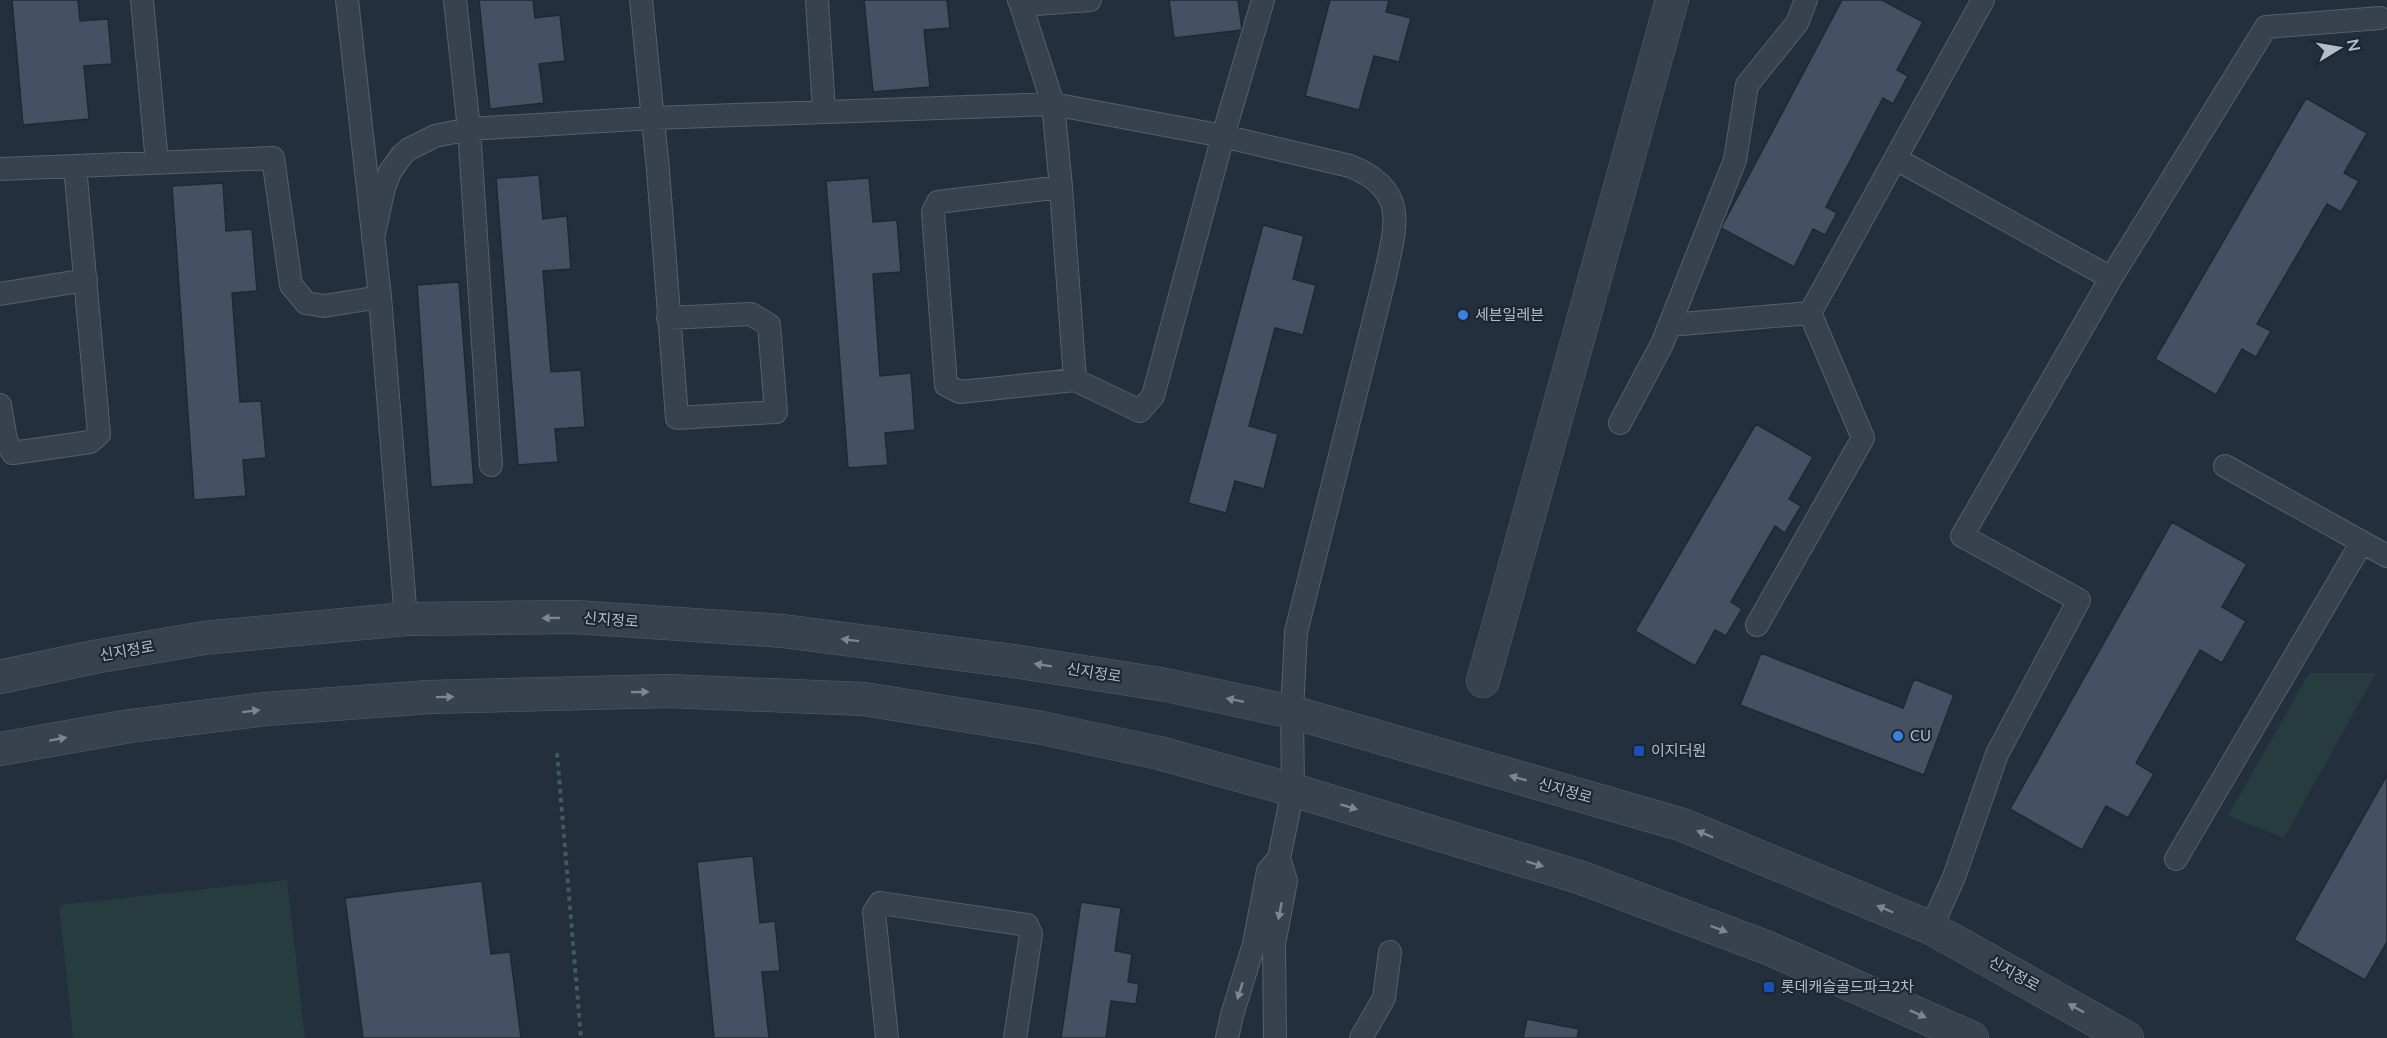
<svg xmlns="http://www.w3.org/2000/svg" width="2387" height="1038" viewBox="0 0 2387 1038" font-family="Lato,'Noto Sans KR',sans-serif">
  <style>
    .green { fill: #263c3f }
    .building { fill: #455162; stroke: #1f2835; stroke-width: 1.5 }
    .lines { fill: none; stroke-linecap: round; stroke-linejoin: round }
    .service-casing { stroke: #565f6c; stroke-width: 24 }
    .pedestrian-casing { stroke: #565f6c; stroke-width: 34 }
    .tertiary-casing { stroke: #565f6c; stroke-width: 34 }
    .path { stroke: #44595c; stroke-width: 4; stroke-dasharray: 4.5 4.5; stroke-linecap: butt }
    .service { stroke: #38414e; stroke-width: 22 }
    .pedestrian { stroke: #38414e; stroke-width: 33 }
    .tertiary { stroke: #38414e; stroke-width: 33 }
    .oneway { fill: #7c8592 }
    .shop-dot { fill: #3f7fe0; stroke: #1d2633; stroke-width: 2 }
    .transit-dot { fill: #1a4fb4; stroke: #1d2633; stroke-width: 2 }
    .labels { text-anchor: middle; stroke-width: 4.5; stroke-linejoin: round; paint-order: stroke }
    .poi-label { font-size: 15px; fill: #b4bcc9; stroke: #1d2633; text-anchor: start }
    .street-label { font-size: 15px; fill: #b4bcc9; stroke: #1d2633 }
  </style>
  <rect width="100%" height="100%" fill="#242f3e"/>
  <path class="green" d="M2309,673H2376L2284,838L2228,816Z
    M287,880L305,1038H73L59,905Z"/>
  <path class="building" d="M12,0H78L80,21L108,19L112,64L84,66L89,119L23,125Z
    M479,0H533L535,18L560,15L565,61L539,64L544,103L490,109Z
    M864,0H947L950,28L924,30L930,87L873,92Z
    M1169,0H1238L1242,30L1174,38Z
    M1330,0H1389L1386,12L1411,18L1399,62L1374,56L1359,110L1305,96Z
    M1842,0H1882L1923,22L1897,70L1908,76L1893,104L1883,98L1826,207L1837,213L1825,235L1813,229L1794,267L1721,228Z
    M2306,98L2367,133L2344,173L2359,181L2341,212L2327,204L2257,324L2271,331L2256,357L2242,349L2216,395L2155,359Z
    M539,175L543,219L567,216L571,269L543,271L551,372L581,370L585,427L555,429L558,462L518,465L496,178Z
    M869,178L873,222L897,220L901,272L873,274L880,376L911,373L915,430L885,433L888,465L848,468L826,181Z
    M223,183L226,231L252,229L257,291L232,293L240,402L261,401L266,458L243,460L246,496L194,500L172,186Z
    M1263,225L1304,236L1293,279L1316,285L1303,335L1275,328L1249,426L1278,434L1264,489L1235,481L1226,513L1188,503Z
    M459,282L474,484L431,487L417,285Z
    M1756,424L1813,457L1789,499L1801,506L1785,533L1775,526L1731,602L1742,609L1726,636L1715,630L1695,666L1635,631Z
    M2172,522L2247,564L2222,607L2246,621L2222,663L2200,650L2136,763L2154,774L2128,818L2106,806L2082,850L2010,809Z
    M1761,653L1903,708L1914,679L1954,695L1924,775L1740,705Z
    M2387,775V942L2365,980L2294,940Z
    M753,856L760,923L775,921L780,971L762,972L769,1038H714L697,862Z
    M482,881L491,954L510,952L521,1038H363L345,898Z
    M1081,902L1121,908L1115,951L1132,954L1128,982L1139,984L1136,1004L1111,1001L1106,1038H1061Z
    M1527,1019L1579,1029L1577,1038H1523Z"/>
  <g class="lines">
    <defs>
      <path id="service" d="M142,0L157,163
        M347,0L380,297L406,619
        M455,0L469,129L491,465
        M641,0L658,170L677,418L776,412L769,325L751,314L668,318
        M817,0L824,111
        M1019,0L1021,5L1090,0
        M1021,5L1053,104L1061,187
        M1896,159L2111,278L1962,536L2079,600L1997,754L1954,877L1931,928
        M0,169L273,158L291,285L306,303L324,306L380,297
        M373,238L384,188L390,172L402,155L409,149L435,136L469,129L653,118L1053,104L1223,136L1350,166C1409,190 1396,225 1385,276L1296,632L1292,712L1293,790L1279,858L1268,871L1254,944L1232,1015L1227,1038
        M2111,278L2266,27L2380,18
        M0,294L86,280
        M1670,325L1810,313
        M1075,380L1061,187L938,202L933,212L946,385L960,392L1075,380L1140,411L1153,396L1223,136L1263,0
        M0,405L6,440L13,453L90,442L99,434L75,166
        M1620,423L1662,344L1735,160L1747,85L1797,23L1806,0
        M2225,466L2387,556
        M1757,625L1863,438L1810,313L1983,0
        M2176,859L2362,542
        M887,1038L874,912L880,903L1027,925L1031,934L1015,1038
        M1275,1038L1274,944L1286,881L1279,858
        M1361,1038L1384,998L1390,952"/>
      <path id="pedestrian" d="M1483,681L1672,0"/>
      <path id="tertiary" d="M0,677L94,657L204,638L406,619L576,617L783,631L1020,662L1166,685L1292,712L1683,825L1931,928L2127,1038
        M0,749L130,726L266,709L429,697L668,691L864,699L1042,728L1159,753L1293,790L1582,878L1768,948L1972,1038"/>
    </defs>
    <use href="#service" class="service-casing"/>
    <use href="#pedestrian" class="pedestrian-casing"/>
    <use href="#tertiary" class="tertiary-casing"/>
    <path class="path" d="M557,753L581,1038"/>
    <use href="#service" class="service"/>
    <use href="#pedestrian" class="pedestrian"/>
    <use href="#tertiary" class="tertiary"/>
  </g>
  <defs><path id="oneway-solid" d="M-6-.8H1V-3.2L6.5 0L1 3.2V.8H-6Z" transform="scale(1.5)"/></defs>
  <g class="oneway">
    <use href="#oneway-solid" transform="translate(551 618) rotate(179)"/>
    <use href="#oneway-solid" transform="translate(850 640) rotate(-173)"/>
    <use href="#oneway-solid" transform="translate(1043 665) rotate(-171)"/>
    <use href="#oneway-solid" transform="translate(640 692) rotate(-1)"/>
    <use href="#oneway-solid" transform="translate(445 697) rotate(-1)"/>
    <use href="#oneway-solid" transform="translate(1235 700) rotate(-168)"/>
    <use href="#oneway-solid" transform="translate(251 711) rotate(-7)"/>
    <use href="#oneway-solid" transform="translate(58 739) rotate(-10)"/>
    <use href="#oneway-solid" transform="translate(1518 778) rotate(-164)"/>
    <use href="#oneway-solid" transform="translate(1349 807) rotate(17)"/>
    <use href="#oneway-solid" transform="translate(1705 834) rotate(-157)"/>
    <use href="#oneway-solid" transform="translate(1535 864) rotate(17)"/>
    <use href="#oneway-solid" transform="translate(1885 909) rotate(-157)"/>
    <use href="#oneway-solid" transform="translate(1280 911) rotate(101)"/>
    <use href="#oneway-solid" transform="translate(1719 929) rotate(21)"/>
    <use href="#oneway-solid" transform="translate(1240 991) rotate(107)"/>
    <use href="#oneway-solid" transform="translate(2076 1008) rotate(-151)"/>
    <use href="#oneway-solid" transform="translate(1918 1014) rotate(24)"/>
  </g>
  <g class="shop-dot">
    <circle cx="1463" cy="315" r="6"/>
    <circle cx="1898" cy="736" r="6"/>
  </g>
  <g class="transit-dot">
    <rect x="1633" y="745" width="12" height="12" rx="3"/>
    <rect x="1763" y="981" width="12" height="12" rx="3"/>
  </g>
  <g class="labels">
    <g class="poi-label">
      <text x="1475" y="320">세븐일레븐</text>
      <text x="1910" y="741">CU</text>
      <text x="1651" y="756">이지더원</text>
      <text x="1781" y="992">롯데캐슬골드파크2차</text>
    </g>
    <g class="street-label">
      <text transform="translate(611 620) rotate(4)" y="5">신지정로</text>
      <text transform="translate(127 651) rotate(-10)" y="5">신지정로</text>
      <text transform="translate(1094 673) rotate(9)" y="5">신지정로</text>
      <text transform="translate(1565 791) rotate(16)" y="5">신지정로</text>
      <text transform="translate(2014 974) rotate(29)" y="5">신지정로</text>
    </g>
  </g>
  <g transform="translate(2339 48) rotate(79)" stroke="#1d2633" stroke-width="4.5" paint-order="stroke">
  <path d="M0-4.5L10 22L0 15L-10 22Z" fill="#b4bcc9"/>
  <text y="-9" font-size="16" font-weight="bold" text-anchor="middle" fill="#b4bcc9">N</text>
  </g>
</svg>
